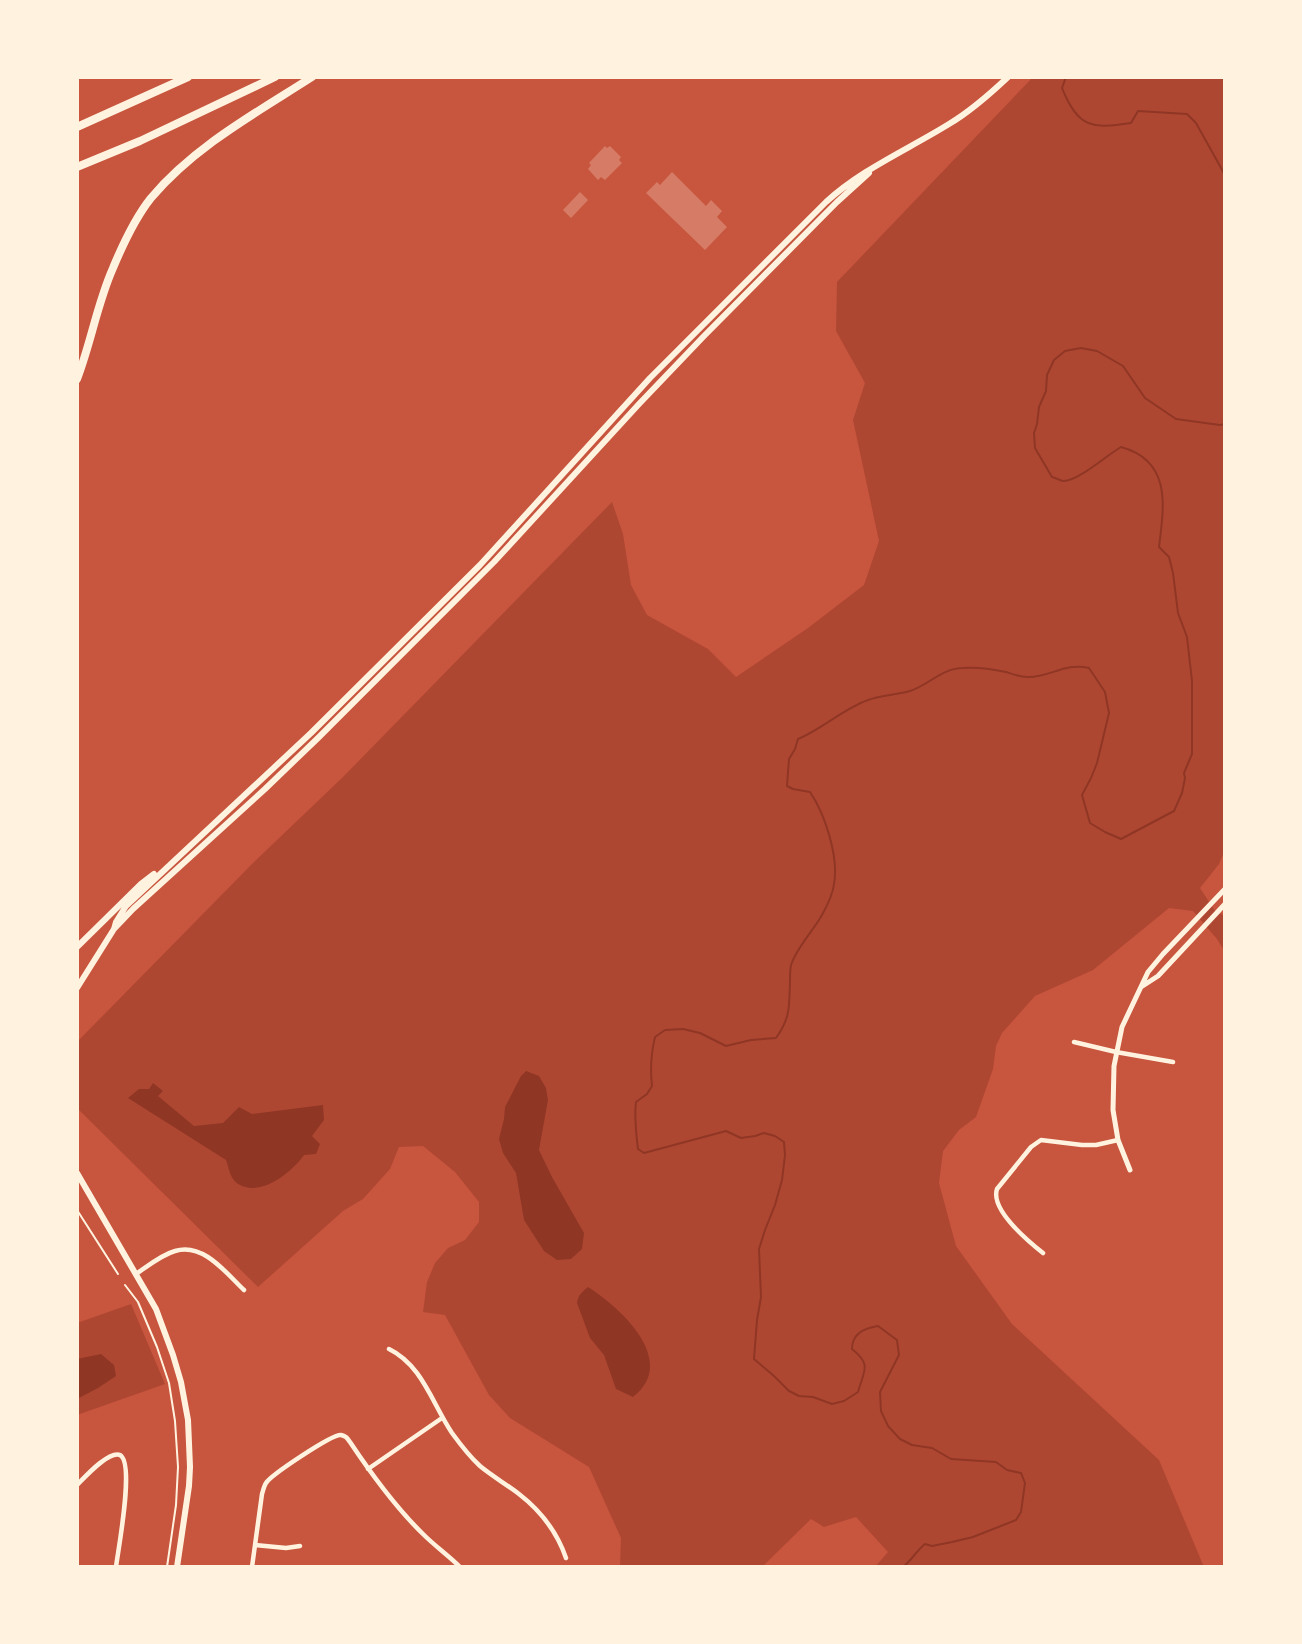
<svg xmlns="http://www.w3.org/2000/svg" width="1302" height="1644" viewBox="0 0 1302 1644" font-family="Arial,sans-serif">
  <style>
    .green { fill: #ae4732 }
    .water { fill: #8f3625 }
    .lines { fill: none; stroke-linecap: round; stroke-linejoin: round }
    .stream { stroke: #8f3625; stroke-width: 2 }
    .building { fill: #d67c66 }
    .path { stroke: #fff3e0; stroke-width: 2 }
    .minor { stroke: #fff3e0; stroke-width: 4.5 }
    .tertiary { stroke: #fff3e0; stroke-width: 5 }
    .secondary { stroke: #fff3e0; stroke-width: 6 }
    .motorway { stroke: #fff3e0; stroke-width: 8 }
  </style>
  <rect width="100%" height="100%" fill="#c8553d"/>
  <path class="green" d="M1033,77H1225V850L1219,864L1200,888L1215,911L1225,916V952L1217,939L1193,911L1169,908L1093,970L1035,996L1002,1033L996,1046L993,1069L976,1117L959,1130L943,1151L939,1183L956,1246L1012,1324L1159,1460L1204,1567H875L888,1552L856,1517L824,1527L811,1519L762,1567H620L621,1538L589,1467L510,1418L489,1395L445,1315L423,1312L427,1282L435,1263L448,1248L465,1240L479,1222V1202L455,1172L423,1146L399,1147L390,1169L363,1199L343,1211L258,1287L77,1108V1042L253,863L343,777L612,502L623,534L631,585L647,615L708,649L736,677L808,628L864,585L879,541L853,420L865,383L836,331L837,282Z
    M131,1304L165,1384L77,1415V1323Z"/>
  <path class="water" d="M526,1071L539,1076L546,1088L548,1100L539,1150L552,1177L584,1233L582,1249L571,1259L557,1260L544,1251L524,1220L516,1173L503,1153L499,1139L504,1119L505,1107L521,1076Z
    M153,1083L163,1091L158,1096L194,1126L223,1123L239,1107L252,1114L323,1105L324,1120L312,1136L320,1144L316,1154L304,1155C292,1172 261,1198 238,1184C230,1179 229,1168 226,1160L128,1098L139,1089H149Z
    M588,1287C621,1308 679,1361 633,1397L616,1389L604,1355L590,1338L577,1303C578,1295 582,1292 588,1287Z
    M101,1354L114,1365L116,1376L98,1388L77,1399V1359Z"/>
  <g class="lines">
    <path class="stream" d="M1066,77L1062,88C1078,128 1092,129 1131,123L1138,111L1187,114L1196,123L1225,175
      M903,1567C912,1560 916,1551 925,1544L932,1546L952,1542L973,1537L1016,1520L1021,1512L1025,1483L1021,1473L1007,1470L996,1462L951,1459L932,1448L912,1445L900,1439L888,1426L881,1411L880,1392L899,1355L897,1340L878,1326C864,1328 852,1334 852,1349C872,1365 864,1370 858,1392L844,1401L832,1404L813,1397L799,1396L789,1391L774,1376L754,1359L757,1320L761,1297L759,1249L765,1230L775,1205L782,1180L785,1155L784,1142L775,1136L764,1133L755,1136L741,1138L726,1131L644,1153L638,1149C636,1133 634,1118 636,1102L647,1094L652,1086C650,1069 651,1054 655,1037L665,1030L683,1029L700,1033L726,1046L751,1040L776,1038C791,1017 789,1006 790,981C790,976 790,970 791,965C797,947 813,931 822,915C827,906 833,894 834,884C839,857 825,814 810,792L793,789L787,786L789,759L795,749L798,739C822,729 843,709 868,700C882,695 896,695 910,691C929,685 942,668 963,668C977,667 992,669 1006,672C1012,674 1020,677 1027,677C1049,678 1065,662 1089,668L1105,692L1109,713L1097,763L1091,778L1082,795L1090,823L1105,832L1121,839L1174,811L1182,793L1185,778L1184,773L1192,754V681L1187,637L1178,613L1173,573L1169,557L1159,547C1164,506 1172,461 1121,447C1107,455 1077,482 1063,481C1059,480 1056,478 1052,477L1035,448L1034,433L1037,424L1039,407L1046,391L1047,375L1054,360L1065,351L1081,348L1097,351L1123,366L1145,398L1176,419L1220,425L1225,424"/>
  </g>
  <path class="building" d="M605,146L607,148L610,146L621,157L619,160L622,163L605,180L601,177L598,180L588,169L591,165L589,163Z
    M672,172L706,206L711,200L722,211L717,217L727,227L705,250L646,193L657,182L660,185Z
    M580,192L588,200L571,218L563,210Z"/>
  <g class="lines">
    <path class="path" d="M77,1210L118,1274
      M125,1285L138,1302L157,1347L169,1383L175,1421L178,1467L176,1505L167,1567"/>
    <path class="minor" d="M1074,1042L1116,1052L1173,1062
      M1043,1253C1028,1241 990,1210 997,1189L1031,1147L1041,1140L1082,1145H1096L1118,1140
      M136,1274C148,1266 161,1255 175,1251C203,1242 226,1273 244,1290
      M389,1349C422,1365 432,1403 452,1433C460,1444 469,1456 480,1466C492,1476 506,1484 519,1494C541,1511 557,1532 566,1558
      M368,1469L442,1418
      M77,1485C84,1478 109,1450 120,1455C135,1463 118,1550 116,1567
      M255,1545L286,1548L300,1546
      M252,1567L262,1494C263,1491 264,1486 266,1483C271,1475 332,1434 341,1435C346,1436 347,1438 350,1442C372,1475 395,1507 424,1535C435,1546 449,1556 460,1567"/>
    <path class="tertiary" d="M1141,987L1158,976L1225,904
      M1130,1170L1118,1140L1113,1110L1114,1066L1122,1027L1148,972L1163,954L1225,889"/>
    <path class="secondary" d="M114,929L116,922L126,906L311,733L480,565L650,378L826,202C862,169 907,150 949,124C971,111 990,94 1008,77
      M77,947L141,884L154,874
      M77,988L114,929L133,909L265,789L318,738L494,562L639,404L704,336L837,202L869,173
      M77,1173L156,1309L173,1355L181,1382L188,1420L190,1467L189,1486L177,1567"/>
    <path class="motorway" d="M77,127L188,77
      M77,167L140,141L275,77
      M77,379C91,343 97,304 113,268C123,244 135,218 151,198C195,146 256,113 312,77"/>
  </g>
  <rect width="1302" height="1644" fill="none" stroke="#fff3e0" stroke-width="158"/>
</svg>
